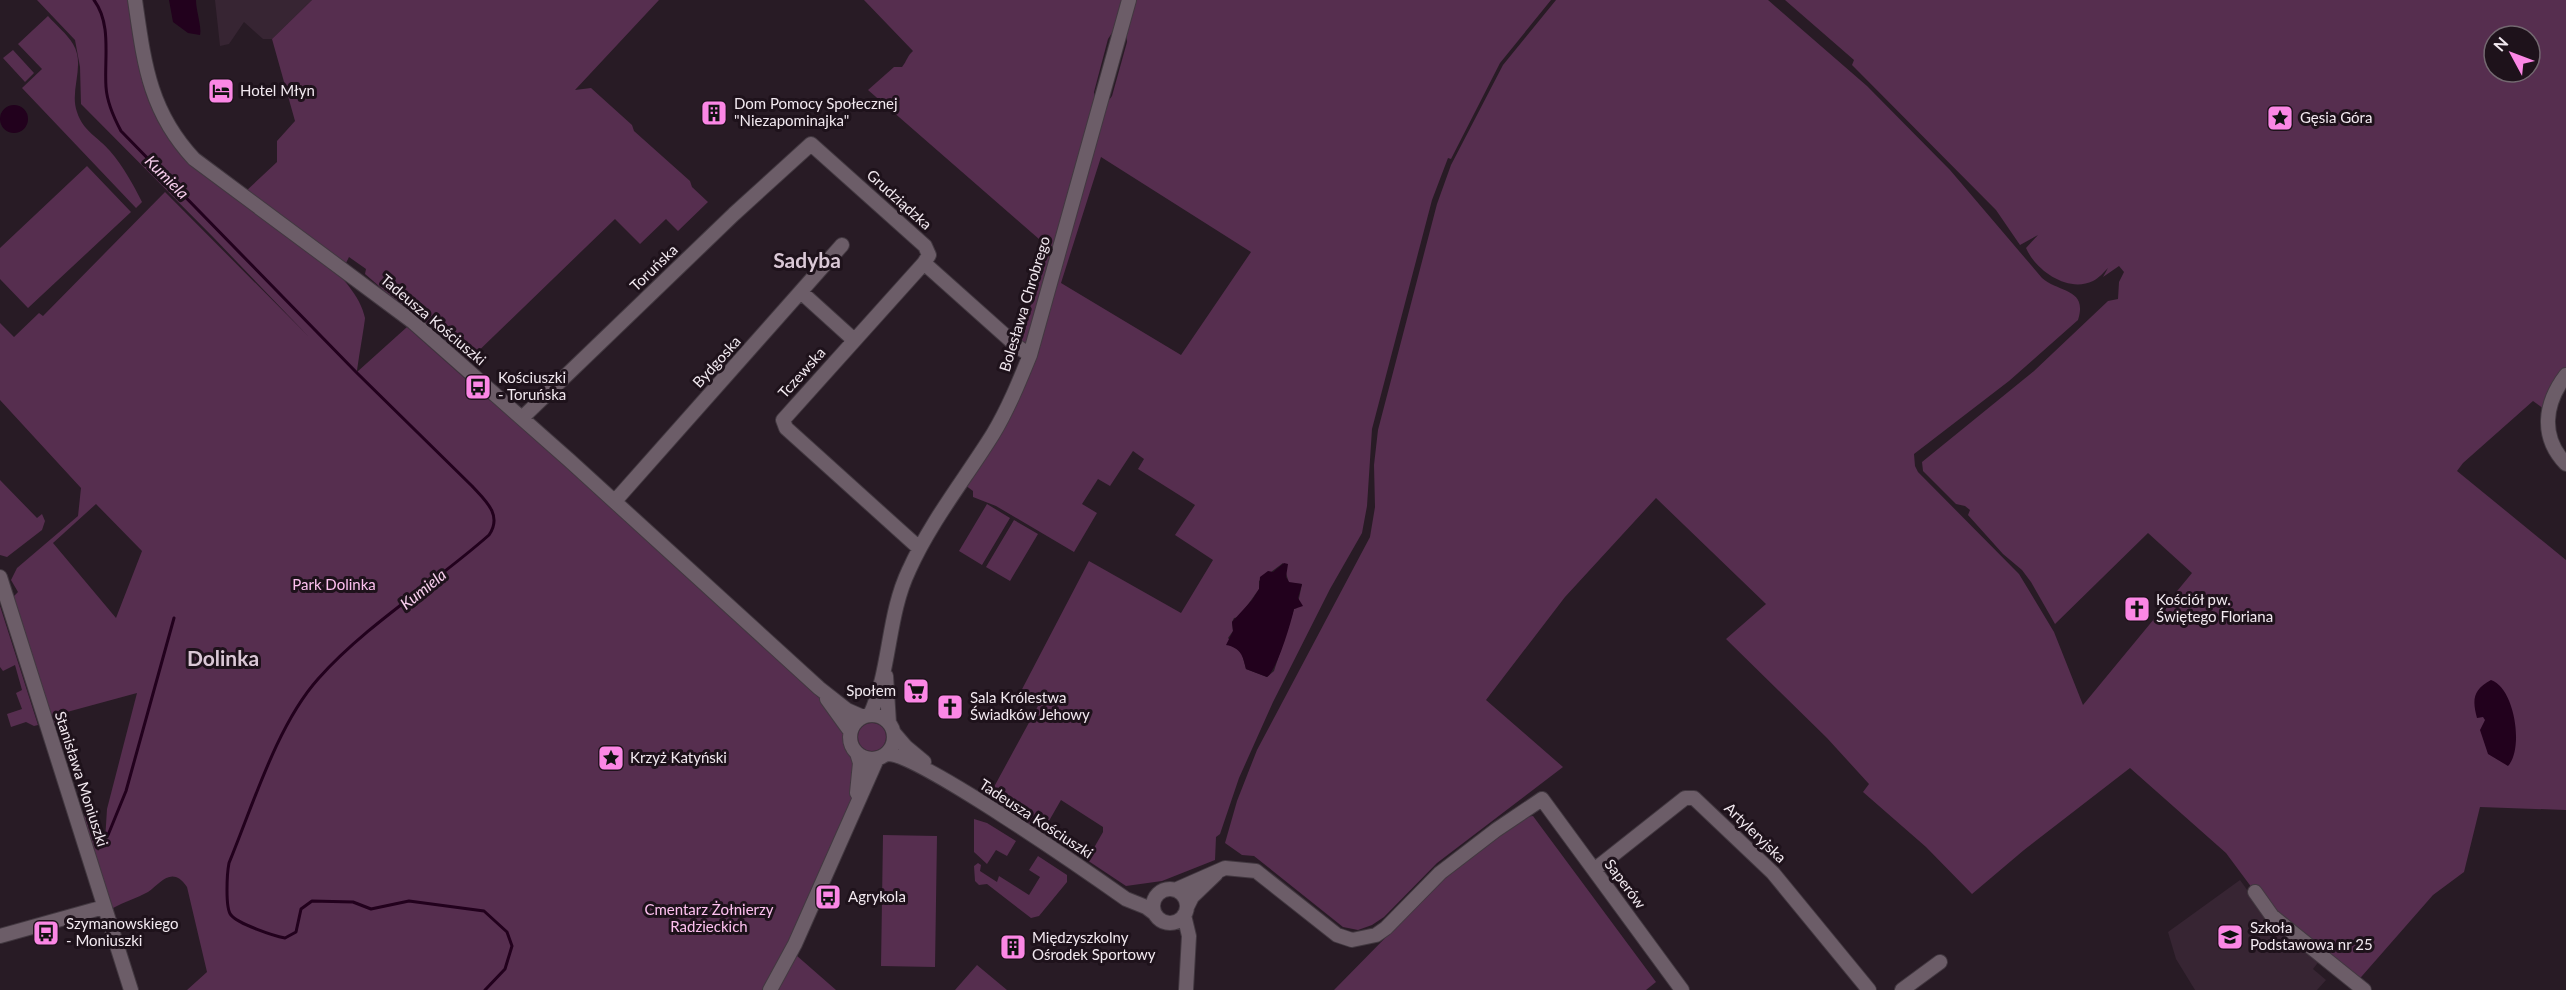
<svg xmlns="http://www.w3.org/2000/svg" width="2566" height="990" viewBox="0 0 2566 990" font-family="Lato,sans-serif">
  <style>
    .built { fill: #372533 }
    .green { fill: #562e4f; fill-rule: evenodd }
    .water { fill: #22011d }
    .lines { fill: none; stroke-linecap: round; stroke-linejoin: round }
    .stream { stroke: #22011d; stroke-width: 3 }
    .minor-casing { stroke: #423840; stroke-width: 16 }
    .minor { stroke: #6c5d68; stroke-width: 14 }
    .labels { text-anchor: middle; stroke-width: 6; stroke-linejoin: round; paint-order: stroke }
    .poi-label { font-size: 15px; fill: #f2e9f0; stroke: #1e121b; text-anchor: start }
    .street-label { font-size: 15px; fill: #f2e9f0; stroke: #1e121b }
    .park-label { font-size: 15px; fill: #fdc0ef; stroke: #1e121b }
    .water-label { font-size: 16px; font-style: italic; fill: #f9cfee; stroke: #1e121b }
    .district-label { font-size: 21px; font-weight: bold; fill: #dac8d6; stroke: #1e121b }
  </style>
  <rect width="100%" height="100%" fill="#281b25"/>
  <path class="built" d="M215,0H312L272,39H263L244,22L229,44L220,46Z
    M2240,880L2268,919L2320,960L2313,969L2326,980L2317,990H2195L2176,959L2168,932Z"/>
  <path class="green" d="M37,0H130C136,37 136,82 156,115C165,130 191,164 204,175C247,210 354,263 365,318C365,322 358,362 357,372L407,327L489,400L503,408L801,676L831,710L845,732L846,745L855,760L854,788L848,810L790,941L764,990H187L207,972L187,887C172,865 161,883 148,892C137,898 124,902 113,908L118,928L82,816L86,815L98,851L105,841L107,809L137,693L56,715L59,728L53,727L12,598L18,592L11,580L17,568L78,516L81,488L0,400V323L14,337L39,313L43,316L165,192L309,337L213,237L81,104L80,67L75,40ZM96,504L142,551L116,618L53,543Z
    M312,0H659L575,90L591,88L632,125L634,131L690,181L692,187L708,202L678,231L666,219L640,244L615,219L467,362L365,274L366,269L349,257L346,263L245,192L277,162V141L295,121L272,39Z
    M864,0H1123L1115,28L1108,39L1094,92L1095,101L1025,353L1021,341L1047,246L868,90L894,67H902C907,61 907,56 913,51Z
    M1134,0H1551L1500,63L1451,159L1448,158L1432,200L1372,429L1367,506L1362,533L1330,589L1273,702L1239,778L1220,834L1216,837L1215,860L1162,881L1126,886L1087,860L1103,832V827L1061,800L1042,833L988,798L1038,706L1019,695L1089,561L1181,613L1213,560L1175,535L1195,505L1138,469L1144,459L1133,451L1110,486L1098,479L1082,504L1097,513L1074,552L996,506L973,497V491L965,485L998,435L1106,104L1112,96L1127,42L1126,30ZM1101,157L1251,252L1181,355L1061,283ZM1283,563L1289,583L1302,584L1297,608L1294,609L1274,671L1267,677L1246,669L1242,654L1228,638L1233,631L1232,622L1234,618L1239,617L1259,589V581Z
    M1556,0H1768L1867,86L1950,170L2042,278C2059,293 2088,288 2078,320L2009,381L1914,454L1915,466L1918,472L2019,574L2054,632L2083,705L2192,573L2148,533L2055,624L2031,582L2022,570L2003,554L1968,515L1970,510L1965,506L1956,504L1923,471L1922,462L2034,371L2108,301L2118,299L2119,282L2124,272L2119,266L2103,277L2108,268C2104,272 2099,278 2093,281C2068,293 2036,271 2026,248L2038,235L2020,245L1996,210L1852,65L1854,60L1785,0H2566V375L2548,412L2533,401L2463,463L2457,471L2566,560V810L2480,807L2464,872L2433,895L2355,984L2255,892L2226,853L2130,768L2024,850L1972,894L1926,847L1863,792L1869,784L1827,738L1726,639L1766,604L1656,498L1565,597L1486,700L1563,767L1437,863L1384,917L1372,925L1358,930L1343,927L1254,856L1242,855L1225,843L1237,801L1257,750L1370,537L1375,507L1374,465L1378,430L1437,204L1451,165L1503,65ZM2494,36H2530V72H2494Z
    M48,16C56,25 67,34 73,44C86,65 69,90 77,112C83,131 98,137 110,151C123,166 133,184 142,202L136,208L22,88L42,69L18,44Z
    M13,50L34,73L25,82L3,58Z
    M87,166L131,212L28,308L0,279V248Z
    M0,480L37,518L42,514L45,521L42,530L7,557L0,555Z
    M987,504L1010,518L982,565L959,551Z
    M1014,520L1038,534L1010,581L986,567Z
    M0,606L38,725L34,726L26,722L11,727L7,714L22,709L16,693L22,690L15,665L3,671L0,667Z
    M858 737a14 14 0 1 1 28 0a14 14 0 1 1-28 0Z
    M1533,816L1656,982L1646,990H1334L1446,876L1525,817Z
    M974,819L987,823L1016,841L1007,856L996,850L987,864L974,852Z
    M883,835L937,836L935,967L881,966Z
    M1038,856L1067,875V882L1039,916L1031,918L987,884L979,885L975,881L974,866L978,863L981,865L980,871L997,882L999,876L1029,895L1040,877L1029,870Z
    M796,955L836,990H776Z
    M977,965L1007,990H955Z"/>
  <path class="water" d="M169,0H196C196,11 202,27 200,35L188,33L173,22Z
    M0 119a14 14 0 1 1 28 0a14 14 0 1 1-28 0Z
    M1284,563L1288,564L1286,577L1289,582L1302,584L1298,598L1303,606L1294,609C1291,623 1277,670 1267,677L1246,669C1243,656 1241,648 1226,645L1233,631L1232,622L1252,600L1259,589L1260,577L1268,571L1273,572Z
    M2491,680C2515,688 2524,749 2508,766L2488,754L2480,730L2485,720L2483,717L2477,718C2472,699 2473,690 2491,680Z"/>
  <g class="lines">
    <path class="stream" d="M94,0C112,24 104,59 106,87C107,102 114,118 121,131L356,372L472,486C485,500 503,515 489,535C435,583 367,624 318,679C277,725 253,805 229,863C227,873 225,908 231,915C238,924 274,936 285,938L296,932L301,909L312,901L353,902L371,909L409,901L484,911L507,932L512,946L505,969L485,990
      M108,835L126,791L174,618"/>
    <defs>
      <path id="minor" d="M135,0C144,62 149,111 194,159L413,322L569,460L819,688L847,710L863,717
        M801,292L854,340
        M2566,375C2544,404 2540,437 2566,464
        M522,418L734,214L811,144L925,246L929,255L924,263L1018,347L1030,355
        M615,501L842,245
        M919,548L786,428L783,420L924,263
        M0,577L131,990
        M886,676L889,723
        M827,699L850,731
        M850 737a22 22 0 1 1 44 0a22 22 0 1 1-44 0Z
        M870,715C891,669 887,616 909,570C931,521 965,479 993,434C1008,409 1019,382 1030,355L1129,0
        M894,733L906,747L924,762
        M857,753L860,763L857,793
        M887,754C916,752 1092,875 1126,899L1146,907L1154,913
        M1594,870L1685,798H1694L1773,873L1869,990
        M1153 906a17 17 0 1 1 34 0a17 17 0 1 1-34 0Z
        M1175,890L1225,868L1256,871L1337,935L1352,940L1376,935L1386,928L1440,873L1496,830L1542,799L1682,990
        M2255,892L2272,916L2364,990
        M1187,907L1192,897L1216,874
        M1184,915L1189,936L1186,990
        M0,936L104,907
        M770,990L795,944L877,759
        M1902,990L1940,962"/>
    </defs>
    <use href="#minor" class="minor-casing"/>
    <use href="#minor" class="minor"/>
  </g>
  <defs>
    <symbol id="hotel-square" viewBox="-11 -11 22 22"><rect x="-9" y="-9" width="18" height="18" rx="4" fill="#fb87e5" stroke="#1e121b"/><path d="M-6-4.5h1.5V1H6V5H4.5V3h-9V5H-6ZM-4 0a1.8 1.8 0 1 1 3.6 0ZM.5 0V-2.5h3Q6-2.5 6 0Z" fill="#111"/></symbol>
    <symbol id="building-square" viewBox="-11 -11 22 22"><rect x="-9" y="-9" width="18" height="18" rx="4" fill="#fb87e5" stroke="#1e121b"/><path d="M-4-6H4V6H1V3H-1V6H-4ZM-2.5-4.3h1.7v1.8h-1.7ZM.8-4.3h1.7v1.8H.8ZM-2.5-1h1.7V.8h-1.7ZM.8-1h1.7V.8H.8Z" fill="#111"/></symbol>
    <symbol id="sight-square" viewBox="-11 -11 22 22"><rect x="-9" y="-9" width="18" height="18" rx="4" fill="#fb87e5" stroke="#1e121b"/><path d="M0-6L1.8-2.2L6-1.7L2.9 1.2L3.7 5.4L0 3.3L-3.7 5.4L-2.9 1.2L-6-1.7L-1.8-2.2Z" fill="#111"/></symbol>
    <symbol id="bus-square" viewBox="-11 -11 22 22"><rect x="-9" y="-9" width="18" height="18" rx="4" fill="#fb87e5" stroke="#1e121b"/><path d="M-5-6H5V4H4V6H2V4H-2V6H-4V4H-5ZM-3.5-4V0h7V-4ZM-3.5 1.2v1.5H-2V1.2ZM2 1.2v1.5H3.5V1.2Z" fill="#111"/></symbol>
    <symbol id="church-square" viewBox="-11 -11 22 22"><rect x="-9" y="-9" width="18" height="18" rx="4" fill="#fb87e5" stroke="#1e121b"/><path d="M-1.2-6h2.4v3.5h3.3v2.4h-3.3V6h-2.4V-.1h-3.3v-2.4h3.3Z" fill="#111"/></symbol>
    <symbol id="supermarket-square" viewBox="-11 -11 22 22"><rect x="-9" y="-9" width="18" height="18" rx="4" fill="#fb87e5" stroke="#1e121b"/><path d="M-6-5.5h2.5l.6 2H6L4.5 2H-2.5L-4.4-4H-6ZM-1.5 3.2a1.3 1.3 0 1 0 .1 0ZM3 3.2a1.3 1.3 0 1 0 .1 0Z" fill="#111"/></symbol>
    <symbol id="school-square" viewBox="-11 -11 22 22"><rect x="-9" y="-9" width="18" height="18" rx="4" fill="#fb87e5" stroke="#1e121b"/><path d="M0-5L7-2L0 1L-7-2ZM-4 1L0 2.5L4 1V4Q0 6-4 4Z" fill="#111"/></symbol>
  </defs>
  <g fill-rule="evenodd">
    <use href="#hotel-square" x="206" y="76" width="30" height="30"/>
    <use href="#building-square" x="699" y="98" width="30" height="30"/>
    <use href="#sight-square" x="2265" y="103" width="30" height="30"/>
    <use href="#bus-square" x="463" y="372" width="30" height="30"/>
    <use href="#church-square" x="2122" y="594" width="30" height="30"/>
    <use href="#supermarket-square" x="901" y="676" width="30" height="30"/>
    <use href="#church-square" x="935" y="692" width="30" height="30"/>
    <use href="#sight-square" x="596" y="743" width="30" height="30"/>
    <use href="#bus-square" x="813" y="882" width="30" height="30"/>
    <use href="#bus-square" x="31" y="918" width="30" height="30"/>
    <use href="#school-square" x="2215" y="922" width="30" height="30"/>
    <use href="#building-square" x="998" y="932" width="30" height="30"/>
  </g>
  <g class="labels">
    <g class="poi-label">
      <text x="240" y="96">Hotel Młyn</text>
      <text x="734" y="109">Dom Pomocy Społecznej<tspan x="734" dy="17">"Niezapominajka"</tspan></text>
      <text x="2300" y="123">Gęsia Góra</text>
      <text x="498" y="383">Kościuszki<tspan x="498" dy="17">- Toruńska</tspan></text>
      <text x="2156" y="605">Kościół pw.<tspan x="2156" dy="17">Świętego Floriana</tspan></text>
      <text x="896" y="696" text-anchor="end">Społem</text>
      <text x="970" y="703">Sala Królestwa<tspan x="970" dy="17">Świadków Jehowy</tspan></text>
      <text x="630" y="763">Krzyż Katyński</text>
      <text x="848" y="902">Agrykola</text>
      <text x="66" y="929">Szymanowskiego<tspan x="66" dy="17">- Moniuszki</tspan></text>
      <text x="2250" y="933">Szkoła<tspan x="2250" dy="17">Podstawowa nr 25</tspan></text>
      <text x="1032" y="943">Międzyszkolny<tspan x="1032" dy="17">Ośrodek Sportowy</tspan></text>
    </g>
    <g class="street-label">
      <text transform="translate(899 200) rotate(42)" y="5">Grudziądzka</text>
      <text transform="translate(654 268) rotate(-44)" y="5">Toruńska</text>
      <text transform="translate(1025 304) rotate(-73)" y="5">Bolesława Chrobrego</text>
      <text transform="translate(433 320) rotate(40)" y="5">Tadeusza Kościuszki</text>
      <text transform="translate(717 362) rotate(-48)" y="5">Bydgoska</text>
      <text transform="translate(802 373) rotate(-48)" y="5">Tczewska</text>
      <text transform="translate(81 779) rotate(72)" y="5">Stanisława Moniuszki</text>
      <text transform="translate(1036 819) rotate(33)" y="5">Tadeusza Kościuszki</text>
      <text transform="translate(1755 833) rotate(44)" y="5">Artyleryjska</text>
      <text transform="translate(1625 884) rotate(53)" y="5">Saperów</text>
    </g>
    <g class="park-label">
      <text x="334" y="590">Park Dolinka</text>
      <text x="709" y="915">Cmentarz Żołnierzy<tspan x="709" dy="17">Radzieckich</tspan></text>
    </g>
    <g class="water-label">
      <text transform="translate(167 177) rotate(45)" y="6">Kumiela</text>
      <text transform="translate(423 589) rotate(-39)" y="6">Kumiela</text>
    </g>
    <g class="district-label">
      <text x="807" y="268">Sadyba</text>
      <text x="223" y="666">Dolinka</text>
    </g>
  </g>
  <g transform="translate(2512 54) rotate(311)"><circle r="28" fill="#1e121b" stroke="#736870" stroke-width="1.5"/>
  <path d="M0-4.5L10 22L0 15L-10 22Z" fill="#fb87e5"/>
  <text y="-9" font-size="16" font-weight="bold" text-anchor="middle" fill="#f2e9f0">N</text>
  </g>
</svg>
